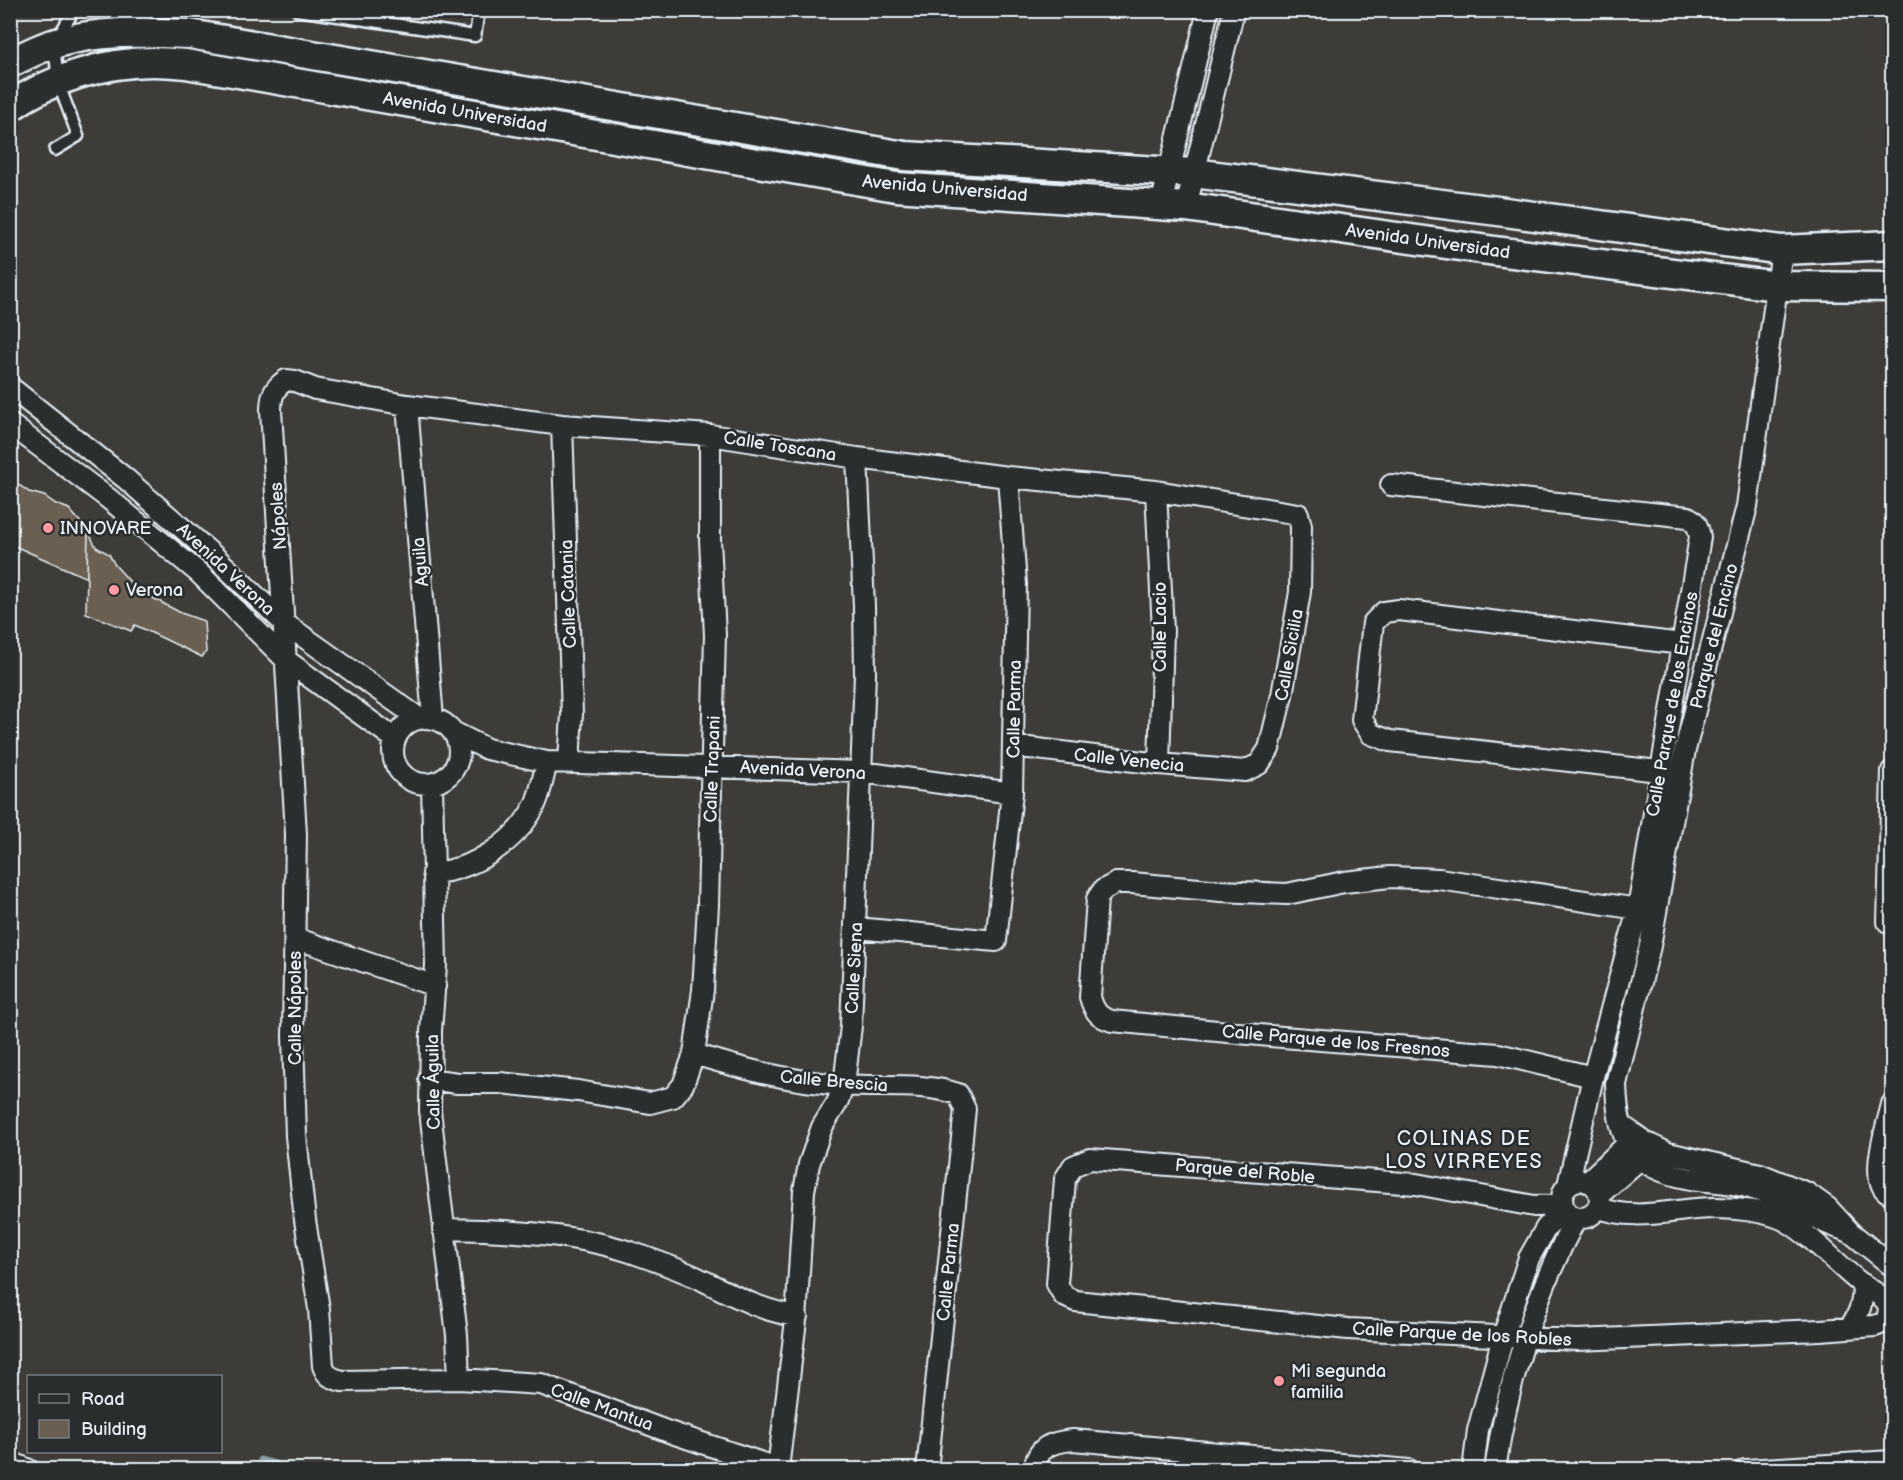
<svg xmlns="http://www.w3.org/2000/svg" width="1903" height="1480" viewBox="0 0 1903 1480" font-family="'Balsamiq Sans',sans-serif">
  <style>
    .lines { fill: none; stroke-linecap: round; stroke-linejoin: round }
    .stream { stroke: #889ca4; stroke-width: 5 }
    .building { fill: #6a5e51; stroke: #e8f1f8; stroke-width: 1.5 }
    .service-casing { stroke: #e8f1f8; stroke-width: 15 }
    .minor-casing { stroke: #e8f1f8; stroke-width: 24 }
    .secondary-casing { stroke: #e8f1f8; stroke-width: 33 }
    .service { stroke: #2a2d2e; stroke-width: 10 }
    .minor { stroke: #2a2d2e; stroke-width: 20 }
    .secondary { stroke: #2a2d2e; stroke-width: 28 }
    .poi-dot { fill: #ff9aa2; stroke: #2a2d2e; stroke-width: 2 }
    .labels { text-anchor: middle; stroke-width: 5; stroke-linejoin: round; paint-order: stroke }
    .street-label { font-size: 18px; fill: #e8f1f8; stroke: #2a2d2e }
    .poi-label { font-size: 18px; fill: #e8f1f8; stroke: #2a2d2e; text-anchor: start }
    .neighbourhood-label { font-size: 20px; letter-spacing: 1.5px; fill: #e8f1f8; stroke: #2a2d2e }
  </style>
  <rect width="100%" height="100%" fill="#3d3c38"/>
  <filter id="ink" filterUnits="userSpaceOnUse"><feTurbulence type="fractalNoise" baseFrequency=".0167" numOctaves="2"/><feDisplacementMap in="SourceGraphic" scale="12" xChannelSelector="R" yChannelSelector="G"/><feConvolveMatrix kernelMatrix="1 2 1 2 8 2 1 2 1" color-interpolation-filters="sRGB"/></filter>
  <g filter="url(#ink)">
    <g class="lines">
      <path class="stream" d="M260,1459L301,1470"/>
    </g>
    <path class="building" d="M10,482H15L29,492L44,496L56,504L69,509L88,531L87,578L10,544Z
      M88,531L96,547L109,554L115,565L131,583L151,597L181,613L204,621L206,652L202,657L135,625L131,631L86,613Z
      M10,708L13,761H10Z"/>
    <g class="lines">
      <defs>
        <path id="service" d="M107,10L146,22
          M297,10L475,36L479,10
          M55,150L78,136L58,82L54,44L74,10"/>
        <path id="minor" d="M1161,205L1208,10
          M1186,207L1234,10
          M1782,250L1747,506L1685,750L1650,946L1616,1084C1618,1143 1631,1168 1691,1179C1711,1182 1731,1182 1750,1188C1765,1193 1782,1199 1797,1206C1807,1210 1815,1218 1824,1222C1832,1226 1842,1229 1850,1232
          M10,387L126,479L214,556L284,623L420,719
          M407,405L433,719
          M10,424L109,499L199,573L286,660L395,739
          M562,425L572,714L569,762
          M1391,485L1688,517C1697,522 1698,527 1700,537L1638,909L1593,1077L1568,1185
          M1156,491L1163,631L1159,764
          M393 751a33 33 0 1 1 66 0a33 33 0 1 1-66 0Z
          M453,732L487,749L547,762L862,772L1012,793
          M1659,771L1390,741L1371,734L1362,720L1373,623L1384,612L1399,610L1682,644
          M432,784L436,965L431,1031L430,1111L457,1335L459,1379
          M433,873C473,870 515,843 534,807C541,793 543,777 547,762
          M1888,922L1892,771
          M856,928L996,941L1012,793L1016,584L1008,477
          M295,938L435,986
          M694,1054C743,1069 791,1082 843,1085C881,1088 922,1082 958,1094L965,1109L927,1470
          M1593,1077L1498,1054L1270,1036L1112,1021C1098,1017 1094,1011 1090,997L1097,899L1103,890L1116,883H1132L1221,891L1287,894L1344,882L1390,877L1439,879L1638,909
          M429,1079L458,1083H500L578,1091L650,1103L673,1097L683,1085L694,1054L703,990L708,905L715,635L710,540V435
          M1892,1104C1888,1124 1865,1186 1892,1194
          M1621,1125L1645,1142L1668,1153L1760,1174L1807,1193L1828,1208L1850,1232L1892,1266
          M1562 1199a19 19 0 1 1 38 0a19 19 0 1 1-38 0Z
          M1587,1182L1636,1136
          M1599,1195L1649,1151
          M1562,1205L1534,1206L1416,1184L1090,1159L1073,1166L1065,1179L1057,1284L1064,1296L1075,1301L1348,1329L1577,1340L1820,1330L1875,1326L1885,1322C1888,1316 1890,1311 1888,1305C1884,1295 1871,1291 1863,1285C1837,1265 1815,1238 1786,1221C1767,1211 1736,1208 1715,1208C1675,1208 1636,1223 1598,1207
          M443,1229C508,1230 577,1233 639,1255C659,1262 679,1269 698,1278C729,1293 762,1312 797,1316
          M1850,1327C1860,1313 1863,1302 1863,1284
          M11,1462L29,1470
          M778,1469L796,1320L804,1191L809,1164L822,1127L837,1103L844,1085L851,1026L865,674L864,606L857,458
          M783,1470L669,1432L541,1384L459,1379L342,1381C332,1378 327,1377 323,1366L319,1309L305,1220L296,1136L293,1036L296,834L271,410C271,396 274,388 286,380L295,381L315,389L407,405L562,425L710,435L857,458L1008,477L1156,491L1298,514L1301,526L1300,592L1282,695L1269,749L1259,764L1245,771L1159,764L1013,746
          M1034,1470C1037,1446 1052,1442 1073,1440L1409,1470
          M1473,1470L1478,1430L1503,1337L1529,1258L1546,1228L1564,1209
          M1495,1470C1507,1383 1535,1295 1576,1218
          M1745,1470L1892,1461"/>
        <path id="secondary" d="M10,63C24,56 39,48 53,44C97,30 144,32 189,34L905,156L1193,173L1498,211L1782,250L1892,245
          M10,107C49,79 105,62 153,62C164,62 175,63 186,64L896,187L1186,207L1495,251L1778,286L1892,287"/>
      </defs>
      <use href="#service" class="service-casing"/>
      <use href="#minor" class="minor-casing"/>
      <use href="#secondary" class="secondary-casing"/>
      <use href="#service" class="service"/>
      <use href="#minor" class="minor"/>
      <use href="#secondary" class="secondary"/>
    </g>
  </g>
  <g class="poi-dot">
    <circle cx="48" cy="528" r="6"/>
    <circle cx="114" cy="590" r="6"/>
    <circle cx="1279" cy="1381" r="6"/>
  </g>
  <g class="labels">
    <g class="street-label">
      <text transform="translate(465 112) rotate(10)" y="6">Avenida Universidad</text>
      <text transform="translate(945 188) rotate(5)" y="6">Avenida Universidad</text>
      <text transform="translate(1428 241) rotate(8)" y="6">Avenida Universidad</text>
      <text transform="translate(780 446) rotate(9)" y="6">Calle Toscana</text>
      <text transform="translate(278 516) rotate(-94)" y="6">Nápoles</text>
      <text transform="translate(420 562) rotate(-95)" y="6">Aguila</text>
      <text transform="translate(226 569) rotate(43)" y="6">Avenida Verona</text>
      <text transform="translate(568 594) rotate(-92)" y="6">Calle Catania</text>
      <text transform="translate(1160 627) rotate(-90)" y="6">Calle Lacio</text>
      <text transform="translate(1714 636) rotate(-76)" y="6">Parque del Encino</text>
      <text transform="translate(1289 655) rotate(-80)" y="6">Calle Sicilia</text>
      <text transform="translate(1672 704) rotate(-80)" y="6">Calle Parque de los Encinos</text>
      <text transform="translate(1014 709) rotate(-89)" y="6">Calle Parma</text>
      <text transform="translate(1129 760) rotate(6)" y="6">Calle Venecia</text>
      <text transform="translate(712 769) rotate(-88)" y="6">Calle Trapani</text>
      <text transform="translate(803 770) rotate(3)" y="6">Avenida Verona</text>
      <text transform="translate(854 968) rotate(-87)" y="6">Calle Siena</text>
      <text transform="translate(295 1008) rotate(-90)" y="6">Calle Nápoles</text>
      <text transform="translate(1336 1041) rotate(5)" y="6">Calle Parque de los Fresnos</text>
      <text transform="translate(834 1081) rotate(5)" y="6">Calle Brescia</text>
      <text transform="translate(433 1082) rotate(-91)" y="6">Calle Águila</text>
      <text transform="translate(1245 1171) rotate(5)" y="6">Parque del Roble</text>
      <text transform="translate(948 1272) rotate(-84)" y="6">Calle Parma</text>
      <text transform="translate(1462 1334) rotate(3)" y="6">Calle Parque de los Robles</text>
      <text transform="translate(602 1407) rotate(20)" y="6">Calle Mantua</text>
    </g>
    <g class="poi-label">
      <text x="60" y="534">INNOVARE</text>
      <text x="126" y="596">Verona</text>
      <text x="1291" y="1377">Mi segunda<tspan x="1291" dy="21">familia</tspan></text>
    </g>
    <g class="neighbourhood-label">
      <text x="1464" y="1145">COLINAS DE<tspan x="1464" dy="23">LOS VIRREYES</tspan></text>
    </g>
  </g>
  <rect width="1903" height="1480" fill="none" stroke="#2a2d2e" stroke-width="36"/>
  <rect x="18" y="18" width="1867" height="1444" fill="none" stroke="#e8f1f8" stroke-width="2" filter="url(#ink)"/>
  <rect x="27" y="1375" width="195" height="78" fill="#2a2d2e" stroke="#767b7f" stroke-width="1.5"/>
  <rect x="39" y="1394" width="30" height="9" fill="#2a2d2e" stroke="#767b7f" stroke-width="1.5"/>
  <text x="81" y="1405" font-size="18" fill="#e8f1f8">Road</text>
  <rect x="39" y="1420" width="30" height="18" fill="#6a5e51" stroke="#767b7f" stroke-width="1.5"/>
  <text x="81" y="1435" font-size="18" fill="#e8f1f8">Building</text>
</svg>
